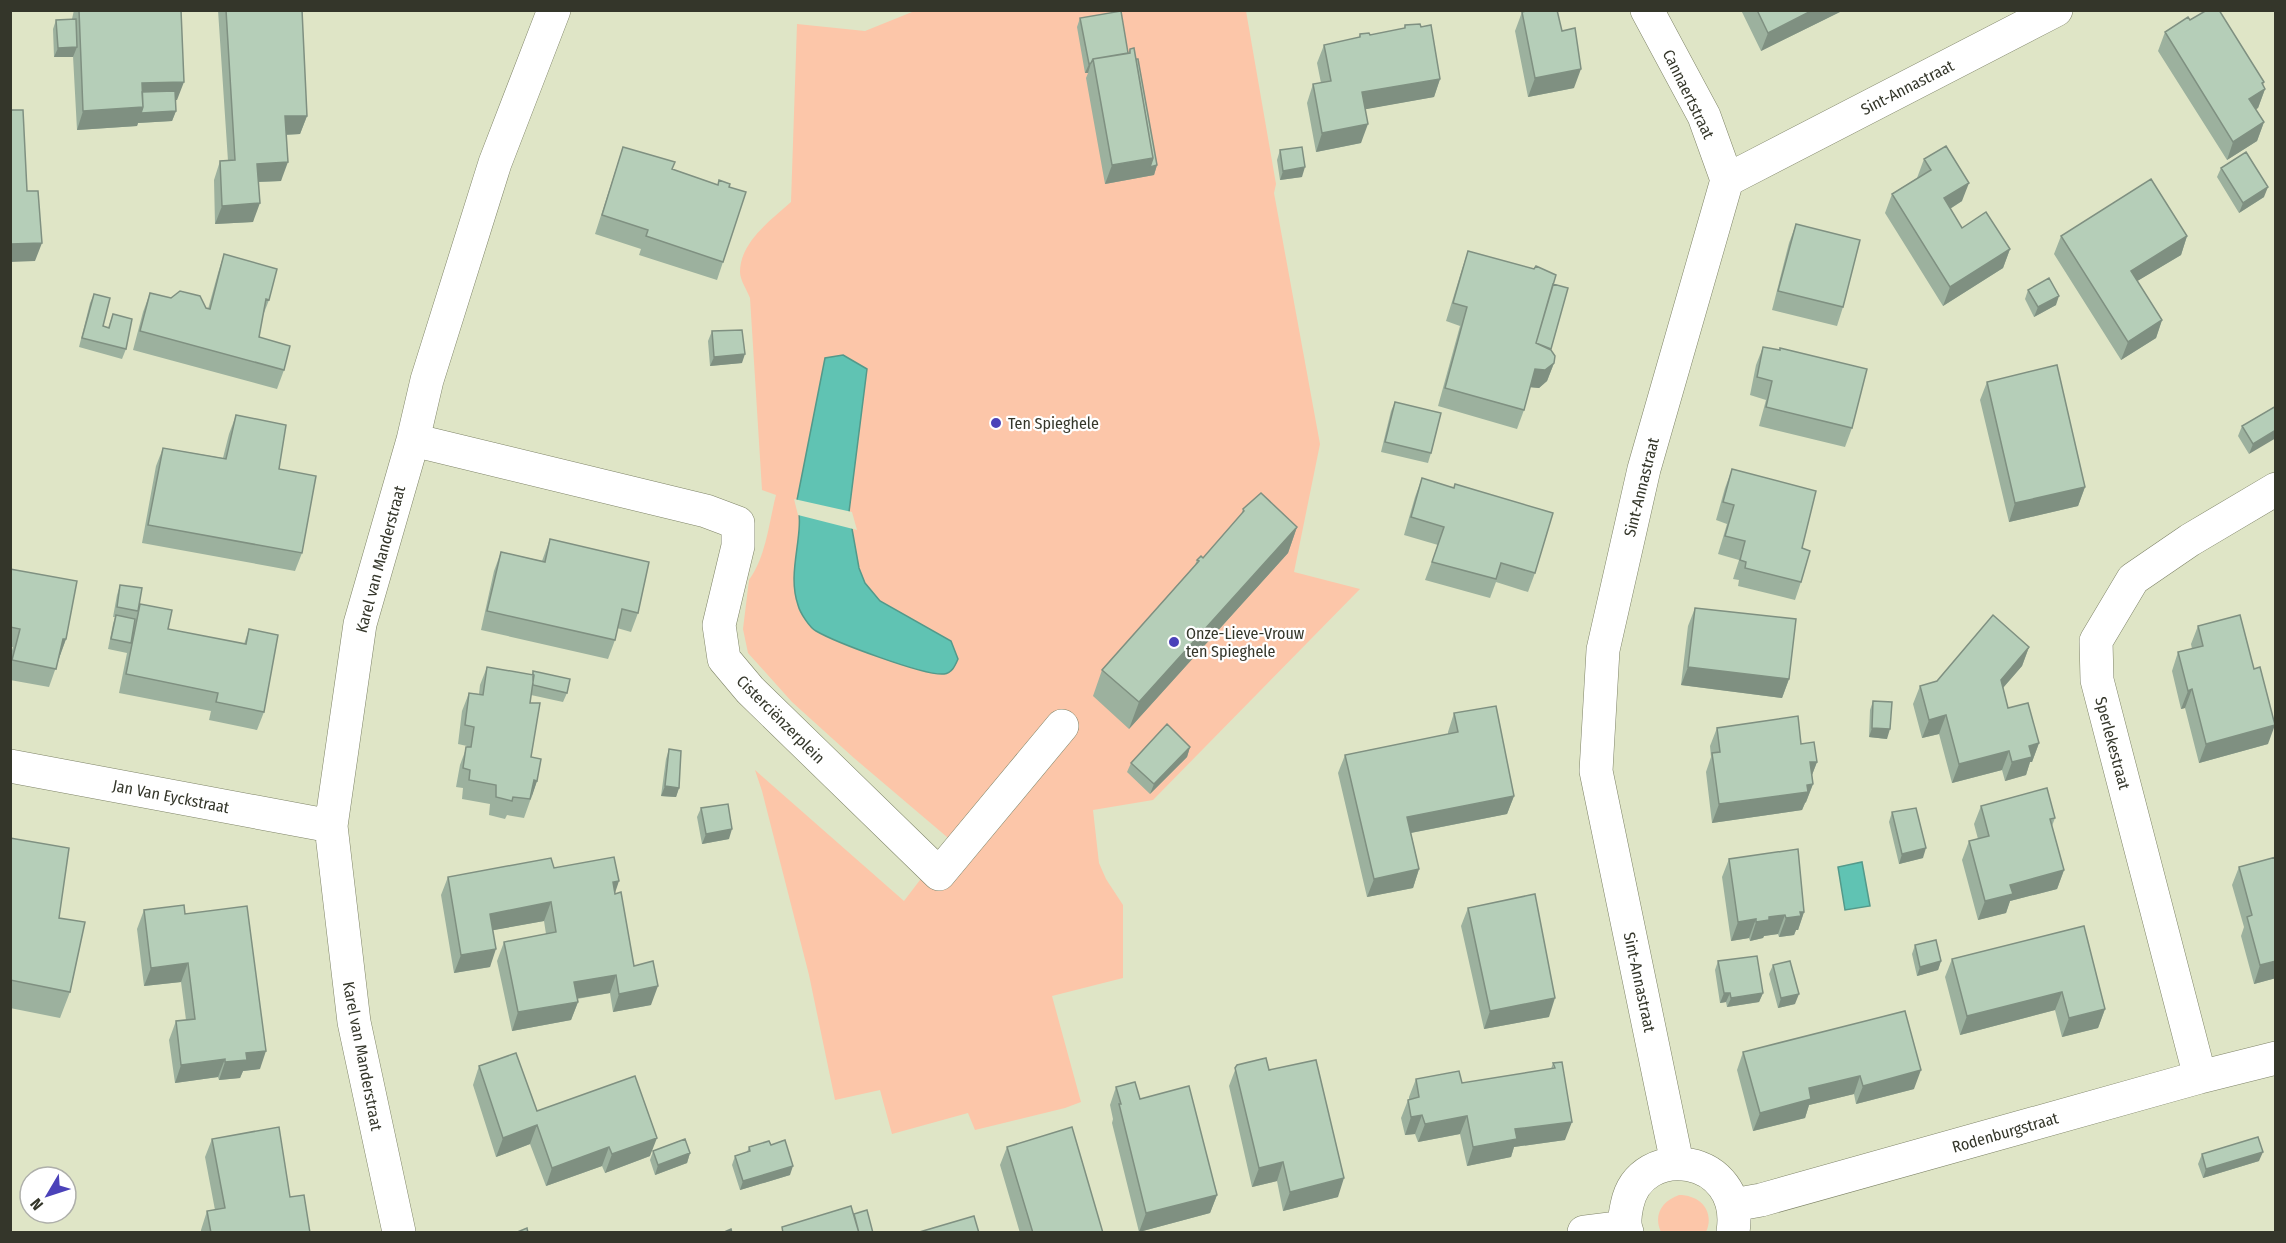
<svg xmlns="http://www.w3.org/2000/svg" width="2286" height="1243" viewBox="0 0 2286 1243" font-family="'Fira Sans Condensed',sans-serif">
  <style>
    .green { fill: #fcc6a9 }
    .water { fill: #60c3b3; stroke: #53998a; stroke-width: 1.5 }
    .pier { fill: #dfe5c6 }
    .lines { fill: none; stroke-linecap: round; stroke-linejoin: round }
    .minor-casing { stroke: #7e8367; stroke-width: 34 }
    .minor { stroke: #fff; stroke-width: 33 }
    .wall { fill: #9cb19e }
    .shaded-wall { fill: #7f9081 }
    .building { fill: #b5ceb8; stroke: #7f9081; stroke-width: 1.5 }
    .poi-dot { fill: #4b42b9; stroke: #fff; stroke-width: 2 }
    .labels { text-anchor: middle; stroke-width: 4.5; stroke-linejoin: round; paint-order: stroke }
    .street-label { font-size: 16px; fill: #34362a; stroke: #fff }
    .poi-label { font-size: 16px; fill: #34362a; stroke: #fff; text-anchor: start }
  </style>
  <rect width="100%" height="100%" fill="#dfe5c6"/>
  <path class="green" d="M917,10L1246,11L1276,184L1274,193L1320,444L1294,572L1360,589L1153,800L1093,810L1099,863L1106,879L1123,905V978L1052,996L1081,1102L1065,1108L975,1130L968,1113L892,1134L880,1090L835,1100L809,975L762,791L755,770L904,901L923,876L967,854L854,758L792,702L748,653L743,629L749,580C766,557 769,522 776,495L762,490L750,298C747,290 740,280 740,272C740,242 771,220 791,202L797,24L865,31Z
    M1679,1195C1701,1195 1715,1212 1706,1232H1661C1653,1215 1662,1201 1679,1195Z"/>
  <path class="water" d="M843,355L867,369L849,512L859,568L865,583L880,601L951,641L958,659C955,666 952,673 944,674C924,676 835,642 816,631C810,628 800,613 798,605C786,570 806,535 797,500L825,358Z
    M1862,862L1870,906L1845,910L1838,867Z"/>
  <path class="pier" d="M794,499L852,512L857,530L798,515Z"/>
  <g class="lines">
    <defs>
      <path id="minor" d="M1647,10L1704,116L1727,180
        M413,440L706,511L738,523V546L719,625L724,659L750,690L939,874L1062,726
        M10,766L331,826
        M2200,1077L2097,680L2096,641L2133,579L2190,540L2276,489
        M1677,1163L1596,771L1603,650L1644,469L1727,180L2056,10
        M1733,1205L1761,1200L2200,1077L2276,1058
        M399,1232L354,1022L331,826L360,624L413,440L427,380L495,163L554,10
        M1584,1232L1624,1227
        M1627,1232C1623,1223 1625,1215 1627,1205C1640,1140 1745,1154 1733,1232"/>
    </defs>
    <use href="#minor" class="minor-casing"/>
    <use href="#minor" class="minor"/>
  </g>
  <path class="wall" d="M74,10H181L177,100H175L176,111L172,121L138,123L137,126L77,130L73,56L54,57L53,29L56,20L72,19Z
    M218,10H302L307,116L300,134L286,135L281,181L259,182L253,222L215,224L214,180L220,161H228Z
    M1741,10H1844L1761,51Z
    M1522,12L1574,88L1528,97L1515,31Z
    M1080,18L1128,53L1130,49L1157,165L1154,175L1105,184L1086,78L1088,73H1085L1077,27Z
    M2190,20L2263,85L2265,89L2258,108L2256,109L2264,122L2257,141L2227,160L2158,51L2165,32Z
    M1405,25L1440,79L1434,97L1365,109L1361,143L1316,152L1307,103L1313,84L1321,83L1317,63L1324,45L1359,38L1360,34L1370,35L1404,29Z
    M623,147L672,169L718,185L729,187L723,262L717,280L639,255L641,249L595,234Z
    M1280,150L1302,177L1280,180L1277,160Z
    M1924,159L1962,201L1950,209L1962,228L2010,249L2003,268L1943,306L1885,213L1892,194L1917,178Z
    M2221,168L2264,197L2239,213L2217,177Z
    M1796,224L1843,307L1837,326L1772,310L1789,243Z
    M2061,236H2187L2181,255L2137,281L2162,320L2156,338L2121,360L2054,254Z
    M1468,251L1553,284L1551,349L1554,363L1547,381L1539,388L1530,387L1524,410L1517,429L1438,406L1460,326L1446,321L1462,269Z
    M224,254L269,300L262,318L259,337L284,370L277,389L133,350L143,312L150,293L208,309L218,273Z
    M2028,290L2056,305L2034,317L2025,299Z
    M94,294L103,326L108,328L113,314L126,349L122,359L79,347L90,303Z
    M712,331L742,363L710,366L708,341Z
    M1763,347L1779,350L1780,348L1852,428L1845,447L1759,426L1766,400L1750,395L1756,365Z
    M1987,382L2085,487L2078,506L2009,522L1980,400Z
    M1395,402L1431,453L1428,463L1381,452L1391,411Z
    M2276,406L2249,454L2238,436L2242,426Z
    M236,415L279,469L302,553L295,571L142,543L156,466L163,448L223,458L229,434Z
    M1732,469L1802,548L1801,582L1795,600L1738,586L1739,580L1733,579L1739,560L1718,554L1727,524L1716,520L1725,488Z
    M1422,478L1535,573L1528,592L1496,582L1490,598L1425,580L1438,545L1404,535L1415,497Z
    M1243,509L1297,527L1288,553L1129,729L1093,696L1102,670L1195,565L1197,560L1203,558L1241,515Z
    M550,539L638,613L631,632L617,628L615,640L608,659L481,630L494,571L501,552L542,561Z
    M10,569L66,639L49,687L10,680V657L13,647H10Z
    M120,585L138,609L168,629L244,644L249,629L264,712L257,730L209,720L211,711L119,693L127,653L108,649L113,624L115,617H113L117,595Z
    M1695,608L1789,679L1782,698L1681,685L1688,626Z
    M2198,626L2268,744L2199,763L2185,708L2181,709L2172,671L2178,652L2192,649L2191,644Z
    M2029,647L2022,666L2003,688L2008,708L2039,743L2032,762H2030L2026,775L2005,781L2002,770L1952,783L1939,734L1922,738L1913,704L1920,686L1937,681Z
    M487,667L532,675L533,671L567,693L563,702L531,695L530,703L531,757L537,781L524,818L507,815L505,819L489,815L490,804L462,799L463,788L456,787L460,765L467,746L458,744L462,711L469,693L479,694L480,685Z
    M1873,701L1887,739L1869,737L1870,710Z
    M1454,713L1514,796L1507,814L1411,833L1419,869L1413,888L1367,897L1338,773L1345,755L1448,734V732Z
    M1717,728L1801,744L1817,762L1812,775L1813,784L1806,802L1805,803L1802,810L1712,823L1706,772L1711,757L1710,746Z
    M1190,747L1187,757L1150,794L1127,772L1131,763Z
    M669,749L679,788L676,797L661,796L666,759Z
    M1981,806L2055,818L2052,826L2064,870L2057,889L2010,901L2006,913L1978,920L1962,860L1969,841L1978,839L1974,824Z
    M701,808L729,839L702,844L697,817Z
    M1892,812L1923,858L1899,864L1889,822Z
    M10,838L59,918L70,992L60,1018L10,1008Z
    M2276,857V978L2254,984L2241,936L2244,927L2232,885L2239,867Z
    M1729,859L1804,912L1798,930H1796L1794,935L1779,937L1778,934L1764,936L1763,938L1750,941L1749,938L1731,941L1722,877Z
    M554,868L615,893L634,966L651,1005L613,1012L610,993L577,999L578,1002L571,1020L512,1031L497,961L504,942L546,934L544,921L493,930L490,967L454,973L441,895L448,877Z
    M1468,908L1549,1017L1484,1029L1461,926Z
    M144,910L185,914L260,1069L243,1071L240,1078L219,1080L218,1077L175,1083L169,1040L176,1021L186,1020L181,982L144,986L137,929Z
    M2084,926L2105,1009L2098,1028L2062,1037L2055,1010L1960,1035L1945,977L1952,959Z
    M1915,945L1941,961L1938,970L1917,976L1912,954Z
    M1718,961L1763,993L1759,1002L1727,1007L1726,1002L1720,1003L1715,970Z
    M1773,965L1795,1004L1778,1008L1769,974Z
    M1905,1011L1914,1089L1856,1104L1854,1094L1809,1105L1805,1118L1753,1131L1737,1070L1743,1052Z
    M1553,1063L1565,1140L1514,1147L1511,1157L1467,1166L1460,1134L1418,1142L1415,1134L1405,1135L1401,1118L1408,1100L1409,1099V1097L1416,1079L1462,1083L1551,1069Z
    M1237,1065L1269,1070L1338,1197L1283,1211L1277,1181L1252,1187L1229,1086Z
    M479,1066L537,1111L650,1156L605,1173L602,1166L546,1186L530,1144L496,1157L473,1085Z
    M1116,1087L1140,1099L1217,1195L1210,1213L1139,1232L1112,1123L1113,1119L1110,1105Z
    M212,1139L290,1197L310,1233H201V1230L207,1211L215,1210L205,1157Z
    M771,1145L790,1175L740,1190L732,1165L735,1156L747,1152L749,1147Z
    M1007,1147L1103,1233H1020L1000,1165Z
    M653,1151L690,1153L687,1163L655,1175L650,1160Z
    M2202,1154L2259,1161L2203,1178L2198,1164Z"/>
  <path class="shaded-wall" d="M1813,10H1844L1761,51L1768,33Z
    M77,47L73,57H54L58,48Z
    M1091,63L1088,73H1085L1089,64Z
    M1581,69L1574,88L1528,97L1535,78Z
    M1440,79L1434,97L1356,111L1362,92Z
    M184,82L177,100L139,102L142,83Z
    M2264,82L2260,92L2265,89L2258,108L2243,117L2249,99L2262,83Z
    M143,107L176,111L172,121L138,123L137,126L77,130L83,111Z
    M285,116H307L300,134L278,135Z
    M2264,122L2257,141L2227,160L2233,142Z
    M1368,124L1361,143L1316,152L1322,133Z
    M1153,158L1157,165L1154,175L1105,184L1112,165Z
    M288,162L281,181L251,182L257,164Z
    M1305,167L1302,177L1280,180L1283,171Z
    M1969,183L1962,201L1937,217L1944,198Z
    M2268,187L2264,197L2239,213L2243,203Z
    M260,203L253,222L215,224L222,206Z
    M2187,236L2181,255L2124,289L2131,271Z
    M42,243L35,261L10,262V244Z
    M2010,249L2003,268L1943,306L1950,287Z
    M2059,296L2056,305L2034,317L2038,307Z
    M2162,320L2156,338L2121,360L2128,342Z
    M745,354L742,363L710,366L714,357Z
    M1554,363L1547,381L1539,388L1528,387L1535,369Z
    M2276,430V438L2249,454L2253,444Z
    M2085,487L2078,506L2009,522L2015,503Z
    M1297,527L1288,553L1129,729L1139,702Z
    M63,639H66L59,658Z
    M2029,647L2022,666L1994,698L2001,680Z
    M1688,667L1789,679L1782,698L1681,685Z
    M2192,689L2185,708L2181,709L2188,691Z
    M1946,715L1939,734L1922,738L1929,720Z
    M2275,725L2268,744L2199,763L2206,744Z
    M1872,728L1890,729L1887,739L1869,737Z
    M2039,743L2032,762H2030L2026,775L2005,781L2012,762L2029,746Z
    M1190,747L1187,757L1150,794L1154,784Z
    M2009,751L2002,770L1952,783L1959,764Z
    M1810,762H1817L1810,780Z
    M534,780L537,781L531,799Z
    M1813,784L1806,802L1805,803L1802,810L1712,823L1719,804Z
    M665,786L679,788L676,797L661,796Z
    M1514,796L1507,814L1400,835L1407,817Z
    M732,829L729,839L702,844L706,834Z
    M1926,848L1923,858L1899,864L1902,854Z
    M1419,869L1413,888L1367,897L1374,879Z
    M2064,870L2057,889L2010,901L2006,913L1978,920L1985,901L2010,885Z
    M619,881L613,899V882Z
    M551,902L544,921L483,932L490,914Z
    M1800,912H1804L1798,930H1796L1794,935L1779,937L1786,918Z
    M1785,915L1778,934L1764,936L1763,938L1750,941L1756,922L1769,917Z
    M1756,919L1749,938L1731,941L1738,922Z
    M496,949L490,967L454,973L461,955Z
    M1941,961L1938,970L1917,976L1920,967Z
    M2276,961V978L2254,984L2260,965Z
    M188,963L181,982L144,986L151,968Z
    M616,975L610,993L567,1000L574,982Z
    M658,986L651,1005L613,1012L619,994Z
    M2062,992L2055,1010L1960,1035L1967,1016Z
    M1724,993H1730L1726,1002L1720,1003Z
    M1763,993L1759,1002L1727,1007L1731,998Z
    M1799,994L1795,1004L1778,1008L1781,998Z
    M1555,998L1549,1017L1484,1029L1490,1011Z
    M578,1002L571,1020L512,1031L518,1012Z
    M2105,1009L2098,1028L2062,1037L2069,1018Z
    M266,1051L260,1069L243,1071L240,1078L219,1080L225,1062L246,1053Z
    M225,1059L218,1077L175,1083L181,1065Z
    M1921,1070L1914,1089L1856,1104L1863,1086Z
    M1860,1076L1854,1094L1809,1105L1805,1118L1753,1131L1760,1113L1809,1088Z
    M1422,1115L1415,1134L1405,1135L1411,1117Z
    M1467,1116L1460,1134L1418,1142L1425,1124Z
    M1572,1122L1565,1140L1514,1147L1511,1157L1467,1166L1473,1147L1515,1129Z
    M537,1125L530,1144L496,1157L503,1138Z
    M657,1138L650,1156L605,1173L612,1154Z
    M609,1147L602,1166L546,1186L552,1168Z
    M2263,1152L2259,1161L2203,1178L2206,1169Z
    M690,1153L687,1163L655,1175L658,1165Z
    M1283,1162L1277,1181L1252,1187L1259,1168Z
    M793,1166L790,1175L740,1190L743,1181Z
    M1344,1178L1338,1197L1283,1211L1290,1192Z
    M1217,1195L1210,1213L1139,1232L1146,1213Z"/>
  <path class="building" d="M79,10H181L184,82L142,83L143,107L83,111Z
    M226,10H302L307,116H285L288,162L257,164L260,203L222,206L220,161L235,160Z
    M1530,10H1557L1562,31L1575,28L1581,69L1535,78L1522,12Z
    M1757,10H1813L1768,33Z
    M2207,10H2219L2264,82L2262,83L2265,89L2249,99L2264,122L2233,142L2165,32L2188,17L2190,20Z
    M1121,11L1128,53L1093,59L1091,63L1089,64L1080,18Z
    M76,19L77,47L58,48L56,20Z
    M1420,24L1421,27L1431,25L1440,79L1362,92L1368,124L1322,133L1313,84L1331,81L1324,45L1360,37V34L1369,33L1370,35L1405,28V25Z
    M1134,48L1153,158L1112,165L1093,59L1130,53V49Z
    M1136,59H1138L1157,165L1150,167L1153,158Z
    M175,91L176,111L141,113L143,107L142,92Z
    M10,110H23L27,191H38L42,243L10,244Z
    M1946,146L1969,183L1944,198L1962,228L1986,212L2010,249L1950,287L1892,194L1931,170L1924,159Z
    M623,147L675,162L672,169L718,185L719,180L730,184L729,187L746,192L723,262L646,236L648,230L602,215Z
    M1302,147L1305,167L1283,171L1280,150Z
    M2246,152L2268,187L2243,203L2221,168Z
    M2151,179L2187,236L2131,271L2162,320L2128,342L2061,236Z
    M1796,224L1860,240L1843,307L1778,291Z
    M1468,251L1534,269L1536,266L1556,275L1536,343L1551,350L1555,356L1554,363L1545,370L1535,369L1524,410L1445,388L1467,307L1453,303Z
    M224,254L277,269L269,300L266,299L259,337L290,346L284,370L140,331L150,293L171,298L180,291L200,296L206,308L210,309Z
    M2049,278L2059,296L2038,307L2028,290Z
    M1553,284L1568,288L1551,349L1536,343Z
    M94,294L110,298L103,326L109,328L113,314L132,319L126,349L82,338Z
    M742,330L745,354L714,357L712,331Z
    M1763,347L1780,350V348L1867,369L1852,428L1766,407L1772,381L1757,377Z
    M2057,365L2085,487L2015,503L1987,382Z
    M1395,402L1441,413L1431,453L1385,442Z
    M2276,406V430L2253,444L2242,426Z
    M236,415L286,425L279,469L316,476L302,553L148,525L163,448L226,459Z
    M1732,469L1816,491L1802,548L1810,551L1801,582L1745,568L1746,562L1740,560L1745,541L1725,536L1734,505L1723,502Z
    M1422,478L1454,488L1455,484L1553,513L1535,573L1501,563L1496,579L1432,562L1444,527L1411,517Z
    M1261,493L1297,527L1139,702L1102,670L1199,561L1197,560L1201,556L1203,558L1244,511L1243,509Z
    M550,539L649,562L638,613L622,609L615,640L487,611L501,552L545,562Z
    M10,569L77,581L66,639H63L56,669L12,660L20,629L10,627Z
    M120,585L142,588L138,611L117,607Z
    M140,604L172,610L168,629L246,644L249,629L278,635L264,712L216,702L218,693L126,674Z
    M1695,608L1796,619L1789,679L1688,667Z
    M116,615L135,619L131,643L111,639Z
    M1993,615L2029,647L2001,680L2008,708L2028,703L2039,743L2029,746L2032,757L2012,762L2009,751L1959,764L1946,715L1929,720L1920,686L1937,681Z
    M2240,615L2254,669L2260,667L2275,725L2206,744L2192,689L2188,691L2178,652L2203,646L2198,626Z
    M487,667L534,675L530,703H540L531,757L541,759L537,781L534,780L530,799L513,797L512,801L496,797V785L469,780L470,770L463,768L466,747H471L474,727L465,725L469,693L483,695Z
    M533,671L570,679L567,693L533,685Z
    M1873,701L1892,702L1890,729L1872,728Z
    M1496,706L1514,796L1407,817L1419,869L1374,879L1345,755L1458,732L1454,713Z
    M1798,716L1801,744L1814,742L1817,762H1810L1813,784L1807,785L1808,792L1719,804L1712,753L1720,752L1717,728Z
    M1167,724L1190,747L1154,784L1131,763Z
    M669,749L681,751L679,788L665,786Z
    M2047,788L2055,818L2050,819L2064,870L2010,885L2013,894L1985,901L1969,841L1989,836L1981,806Z
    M728,804L732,829L706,834L701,808Z
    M1916,808L1926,848L1902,854L1892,812Z
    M10,838L69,848L59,918L85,922L70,992L10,980Z
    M1798,849L1804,912H1800L1801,916L1786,918L1785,915L1769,917V920L1756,922V919L1738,922L1729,859Z
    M614,857L619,881L613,882L615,894L621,892L634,966L653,961L658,986L619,994L616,975L574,982L578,1002L518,1012L504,942L556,932L551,902L490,914L496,949L461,955L448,877L551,858L554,868Z
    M2276,857V961L2260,965L2247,917L2252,915L2239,867Z
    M1535,894L1555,998L1490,1011L1468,908Z
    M184,905L185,914L247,906L266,1051L246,1053L247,1060L225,1062V1059L181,1065L176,1021L195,1019L188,963L151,968L144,910Z
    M2084,926L2105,1009L2069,1018L2062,992L1967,1016L1952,959Z
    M1936,940L1941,961L1920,967L1915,945Z
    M1757,956L1763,993L1731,998L1730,993H1724L1718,961Z
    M1790,961L1799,994L1781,998L1773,965Z
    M1905,1011L1921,1070L1863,1086L1860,1076L1809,1088L1811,1099L1760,1113L1743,1052Z
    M516,1053L537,1111L635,1076L657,1138L612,1154L609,1147L552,1168L537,1125L503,1138L479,1066Z
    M1266,1058L1269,1070L1316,1060L1344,1178L1290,1192L1283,1162L1259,1168L1235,1068L1237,1065Z
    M1562,1062L1572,1122L1515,1129L1517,1139L1473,1147L1467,1116L1425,1124L1422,1115L1411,1117L1408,1100L1419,1097L1416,1079L1459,1071L1462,1083L1555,1068L1553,1063Z
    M1135,1082L1140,1099L1189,1086L1217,1195L1146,1213L1119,1104H1121L1116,1087Z
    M279,1127L290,1197L304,1195L310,1233H211L207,1211L225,1208L212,1139Z
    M1072,1127L1103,1233H1033L1007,1147Z
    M2258,1137L2263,1152L2206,1169L2202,1154Z
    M685,1139L690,1153L658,1165L653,1151Z
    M785,1140L793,1166L743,1181L735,1156L750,1151L749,1147L769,1141L771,1145Z
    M851,1206L859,1233H783L782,1227Z
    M867,1210L873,1233H859L854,1214Z
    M974,1216L979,1233H916Z
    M527,1228L528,1233H515Z
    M731,1229L732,1233H722Z"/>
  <g class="poi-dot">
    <circle cx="996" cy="423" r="6"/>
    <circle cx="1174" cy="642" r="6"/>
  </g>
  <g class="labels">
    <g class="street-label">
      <text transform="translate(1907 87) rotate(-27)" y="6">Sint-Annastraat</text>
      <text transform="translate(1689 94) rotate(64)" y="6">Cannaertstraat</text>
      <text transform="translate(1641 487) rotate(-76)" y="6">Sint-Annastraat</text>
      <text transform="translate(380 559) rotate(-75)" y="6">Karel van Manderstraat</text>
      <text transform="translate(781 719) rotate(45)" y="6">Cisterciënzerplein</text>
      <text transform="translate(2113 743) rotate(75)" y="6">Sperlekestraat</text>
      <text transform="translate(171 796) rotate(11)" y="6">Jan Van Eyckstraat</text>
      <text transform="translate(1640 982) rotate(78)" y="6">Sint-Annastraat</text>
      <text transform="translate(363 1056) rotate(79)" y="6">Karel van Manderstraat</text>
      <text transform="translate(2005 1132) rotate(-16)" y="6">Rodenburgstraat</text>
    </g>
    <g class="poi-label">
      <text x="1008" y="429">Ten Spieghele</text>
      <text x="1186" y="639">Onze-Lieve-Vrouw<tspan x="1186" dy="18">ten Spieghele</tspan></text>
    </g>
  </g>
  <rect width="2286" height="1243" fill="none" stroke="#34362a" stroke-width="24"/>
  <g transform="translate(48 1195) rotate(231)"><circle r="28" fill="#ffffff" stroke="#aeafaa" stroke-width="1.5"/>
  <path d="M0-4.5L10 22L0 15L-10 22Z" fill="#4b42b9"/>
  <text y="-9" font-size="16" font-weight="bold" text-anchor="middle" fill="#34362a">N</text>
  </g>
</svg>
